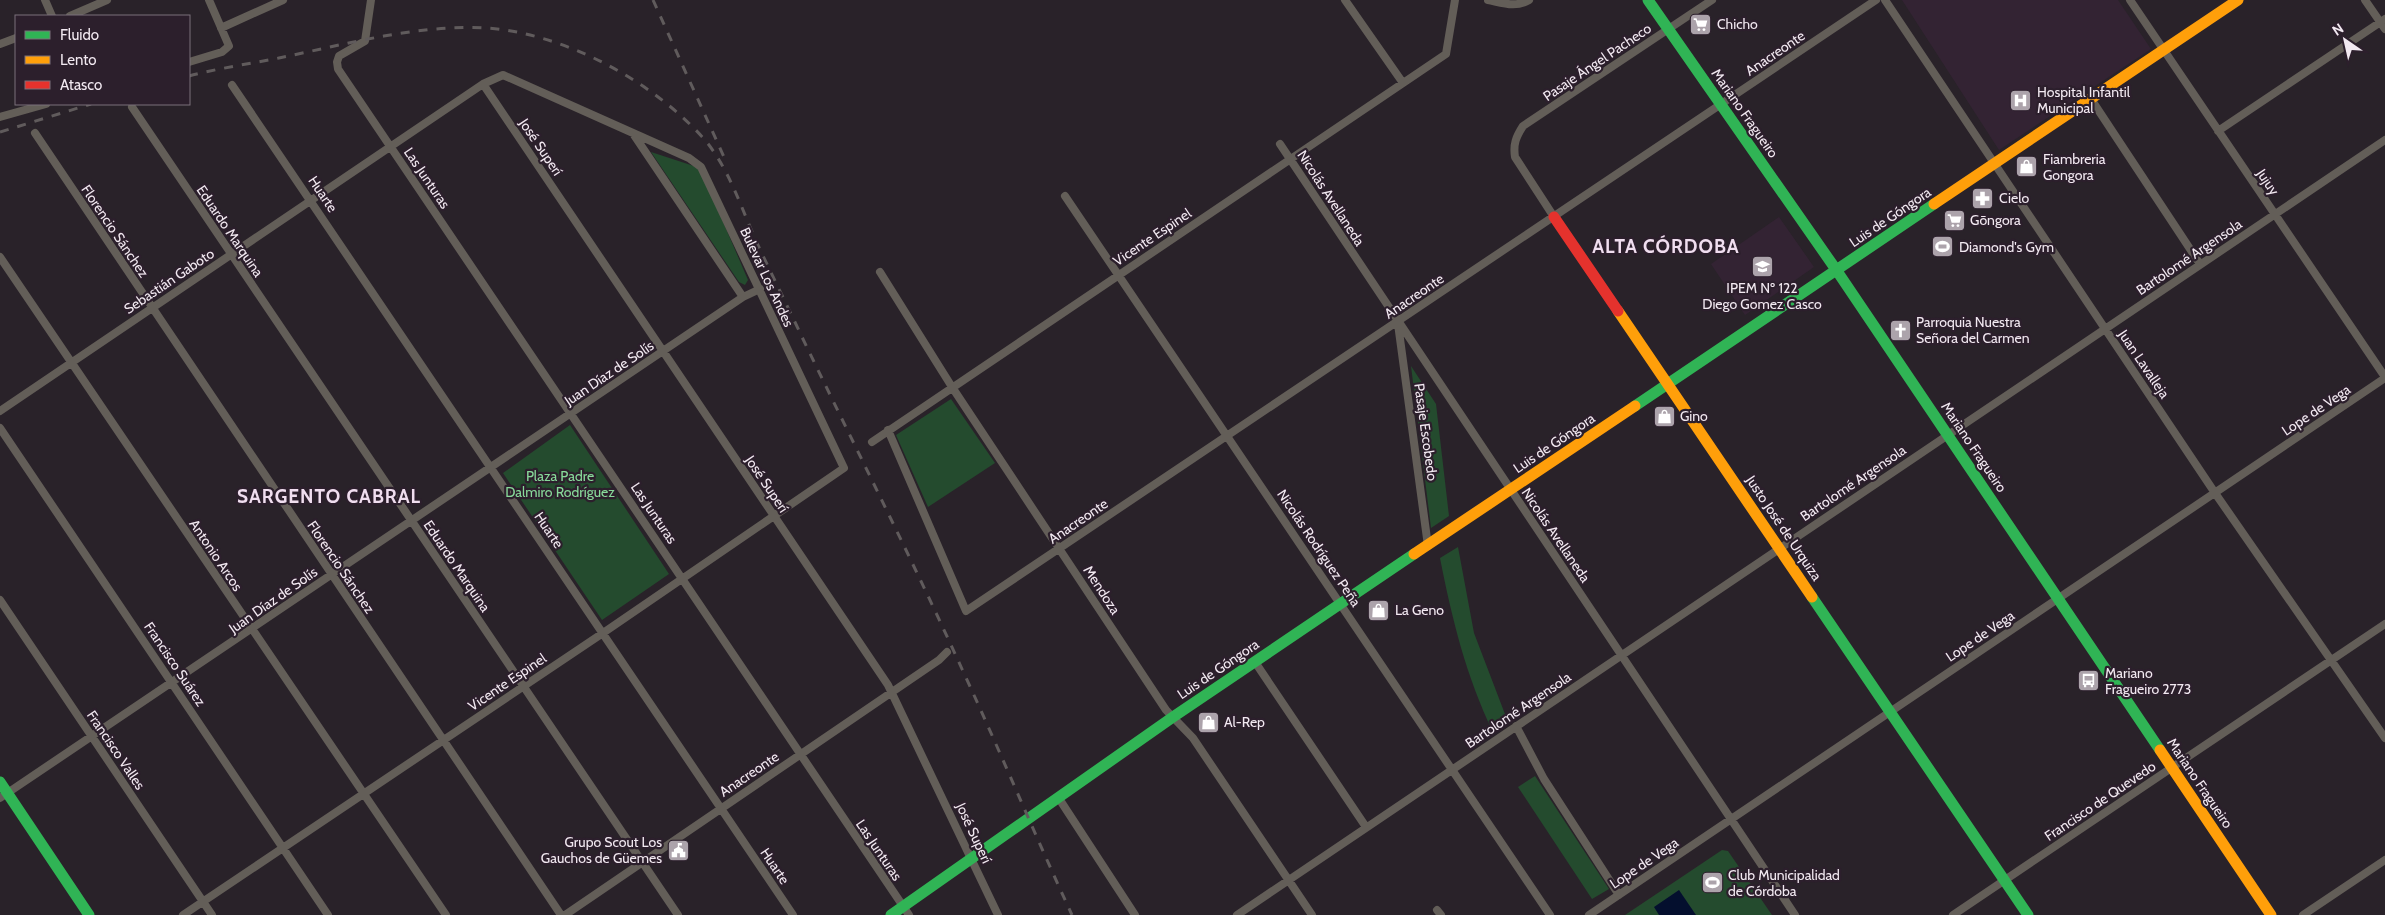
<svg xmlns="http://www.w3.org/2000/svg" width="2385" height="915" viewBox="0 0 2385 915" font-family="Cabin,sans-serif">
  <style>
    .built { fill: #332333 }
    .green { fill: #244b2e }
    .water { fill: #040f2e }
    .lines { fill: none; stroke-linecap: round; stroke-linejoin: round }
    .street { stroke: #635e58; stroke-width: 8 }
    .fast { stroke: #30b455; stroke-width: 11 }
    .slow { stroke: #ff9f0a; stroke-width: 11 }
    .jam { stroke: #e5322d; stroke-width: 11 }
    .rail { stroke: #605b5c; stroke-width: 3; stroke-dasharray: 9 9; stroke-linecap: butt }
    .labels { text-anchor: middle; stroke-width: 4.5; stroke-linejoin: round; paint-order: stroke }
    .poi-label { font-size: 14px; fill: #f2e9f1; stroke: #2c1f2c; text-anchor: start }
    .street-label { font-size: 14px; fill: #f2e9f1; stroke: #2c1f2c }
    .park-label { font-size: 14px; fill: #88da9a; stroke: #2c1f2c }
    .district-label { font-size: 19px; font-weight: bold; letter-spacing: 1px; fill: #f0deef; stroke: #2c1f2c }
  </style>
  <rect width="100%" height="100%" fill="#292229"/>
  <path class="built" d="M1902,0H2118L2151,49L1999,150Z
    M1779,217L1814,267L1745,315L1711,264Z"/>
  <path class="green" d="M651,152L700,168L748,280L745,285L739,282Z
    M1411,366L1436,404L1449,516L1431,528Z
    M951,399L995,463L928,507L896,435Z
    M570,425L669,574L602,620L503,473Z
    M1458,547L1474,633L1508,722L1493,732C1466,676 1452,619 1440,558Z
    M1535,776L1609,889L1592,899L1518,787Z
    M1722,850L1728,851L1772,915H1625Z"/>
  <path class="water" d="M1679,890L1696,915H1659L1654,907Z"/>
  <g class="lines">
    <path class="street" d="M45,0L52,16
      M371,0L365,41L339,56L337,62L338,69L909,915
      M1345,0L1403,83
      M1488,0C1503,3 1516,8 1529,0
      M1885,0L2215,493L2385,738
      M2130,0L2385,377
      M2365,0L2385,29
      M70,16L107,0
      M221,28L283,0
      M0,44L16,38
      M189,62L222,52L229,46L209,0
      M483,84L888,685L998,915
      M232,85L793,915
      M2091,99L2200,264
      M132,107L678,915
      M0,117L46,104
      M2218,131L2385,19
      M35,133L561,915
      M634,135L743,297
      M1280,144L1795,915
      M1065,196L1550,915
      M1554,217L1515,157C1513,144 1516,137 1523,126L1712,0
      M0,257L446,915
      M880,272L952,387L1166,710L1193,738L1312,915
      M1398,324L1428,546
      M0,411L483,84L503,75L689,158L701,167L844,468L603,633L183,915
      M0,428L328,915
      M888,430L966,611L1876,0
      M872,442L1446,54L1455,0
      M0,600L212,915
      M1255,662L1366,827
      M1516,726L1544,779L1619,895
      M1058,797L1135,915
      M0,798L743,297L760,289
      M1437,910L1441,915
      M565,915L939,660L947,652
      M1237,915L2385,140
      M1589,915L2385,378
      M1953,915L2385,624
      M2303,915L2385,860"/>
    <path class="fast" d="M1648,0L1837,271
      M1837,271L2160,750
      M1635,406L1934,204
      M1812,597L2028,915
      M0,782L89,915
      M891,915L1173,717L1414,554"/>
    <path class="slow" d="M1934,204L2238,0
      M1618,311L1812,597
      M1414,554L1635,406
      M2160,750L2271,915"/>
    <path class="jam" d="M1554,217L1618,311"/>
    <path class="rail" d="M653,0L724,157
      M189,76C219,68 249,64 279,58C353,43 442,17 517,32C586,46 658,87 705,140C729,169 741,207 756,241C771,273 787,305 802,337C855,447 911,557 962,669C1000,751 1034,833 1072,915
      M0,132L91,104"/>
  </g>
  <defs>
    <symbol id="supermarket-square" viewBox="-11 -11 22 22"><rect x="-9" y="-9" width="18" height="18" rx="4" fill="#aca3ab" stroke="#2c1f2c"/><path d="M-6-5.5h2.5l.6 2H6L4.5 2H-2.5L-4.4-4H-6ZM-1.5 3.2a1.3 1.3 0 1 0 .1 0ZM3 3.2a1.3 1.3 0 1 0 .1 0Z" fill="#fff"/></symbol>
    <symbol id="hospital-square" viewBox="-11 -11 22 22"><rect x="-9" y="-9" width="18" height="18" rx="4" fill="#aca3ab" stroke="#2c1f2c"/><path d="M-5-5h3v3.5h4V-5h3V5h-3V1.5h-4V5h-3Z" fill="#fff"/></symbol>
    <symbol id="shop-square" viewBox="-11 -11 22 22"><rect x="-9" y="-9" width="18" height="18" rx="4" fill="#aca3ab" stroke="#2c1f2c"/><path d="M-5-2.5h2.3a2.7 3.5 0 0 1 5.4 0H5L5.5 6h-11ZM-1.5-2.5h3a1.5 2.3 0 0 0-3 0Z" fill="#fff"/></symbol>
    <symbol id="pharmacy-square" viewBox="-11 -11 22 22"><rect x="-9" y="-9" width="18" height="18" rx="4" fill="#aca3ab" stroke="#2c1f2c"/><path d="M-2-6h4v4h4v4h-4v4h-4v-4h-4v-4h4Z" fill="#fff"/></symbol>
    <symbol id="stadium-square" viewBox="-11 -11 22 22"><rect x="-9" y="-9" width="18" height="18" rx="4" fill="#aca3ab" stroke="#2c1f2c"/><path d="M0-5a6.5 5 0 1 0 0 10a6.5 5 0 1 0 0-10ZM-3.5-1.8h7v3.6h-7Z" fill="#fff"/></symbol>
    <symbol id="school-square" viewBox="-11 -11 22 22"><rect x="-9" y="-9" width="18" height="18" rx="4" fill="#aca3ab" stroke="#2c1f2c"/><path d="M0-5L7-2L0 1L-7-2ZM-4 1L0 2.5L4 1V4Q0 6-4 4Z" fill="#fff"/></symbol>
    <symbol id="church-square" viewBox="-11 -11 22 22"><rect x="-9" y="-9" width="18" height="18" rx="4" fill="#aca3ab" stroke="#2c1f2c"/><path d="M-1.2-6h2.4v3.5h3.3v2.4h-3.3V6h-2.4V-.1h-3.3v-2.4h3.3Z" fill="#fff"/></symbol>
    <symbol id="bus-square" viewBox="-11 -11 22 22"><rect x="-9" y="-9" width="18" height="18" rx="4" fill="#aca3ab" stroke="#2c1f2c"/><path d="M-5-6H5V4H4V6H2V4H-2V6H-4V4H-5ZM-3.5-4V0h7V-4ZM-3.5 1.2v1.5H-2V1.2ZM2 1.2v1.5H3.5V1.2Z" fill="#fff"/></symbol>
    <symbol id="civic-square" viewBox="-11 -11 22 22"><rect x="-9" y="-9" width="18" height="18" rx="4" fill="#aca3ab" stroke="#2c1f2c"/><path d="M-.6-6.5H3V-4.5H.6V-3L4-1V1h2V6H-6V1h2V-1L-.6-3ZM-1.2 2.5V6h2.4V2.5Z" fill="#fff"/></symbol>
  </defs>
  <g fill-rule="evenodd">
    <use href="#supermarket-square" x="1688" y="12" width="25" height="25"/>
    <use href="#hospital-square" x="2008" y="88" width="25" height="25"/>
    <use href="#shop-square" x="2014" y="154" width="25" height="25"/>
    <use href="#pharmacy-square" x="1970" y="186" width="25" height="25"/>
    <use href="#supermarket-square" x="1942" y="208" width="25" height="25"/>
    <use href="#stadium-square" x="1930" y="234" width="25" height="25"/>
    <use href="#school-square" x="1750" y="254" width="25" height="25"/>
    <use href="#church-square" x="1888" y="318" width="25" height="25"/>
    <use href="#shop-square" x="1652" y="404" width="25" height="25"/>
    <use href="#shop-square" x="1366" y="598" width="25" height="25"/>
    <use href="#bus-square" x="2076" y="668" width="25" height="25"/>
    <use href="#shop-square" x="1196" y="710" width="25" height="25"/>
    <use href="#civic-square" x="666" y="838" width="25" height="25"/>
    <use href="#stadium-square" x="1700" y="870" width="25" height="25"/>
  </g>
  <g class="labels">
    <g class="poi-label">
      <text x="1717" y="29">Chicho</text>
      <text x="2037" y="97">Hospital Infantil<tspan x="2037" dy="16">Municipal</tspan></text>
      <text x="2043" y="164">Fiambreria<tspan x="2043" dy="16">Gongora</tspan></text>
      <text x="1999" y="203">Cielo</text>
      <text x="1970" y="225">Gōngora</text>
      <text x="1959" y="252">Diamond's Gym</text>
      <text x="1762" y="293" text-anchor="middle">IPEM Nº 122<tspan x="1762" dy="16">Diego Gomez Casco</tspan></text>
      <text x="1916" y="327">Parroquia Nuestra<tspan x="1916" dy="16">Señora del Carmen</tspan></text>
      <text x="1680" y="421">Gino</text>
      <text x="1395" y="615">La Geno</text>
      <text x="2105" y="678">Mariano<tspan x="2105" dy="16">Fragueiro 2773</tspan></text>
      <text x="1224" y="727">Al-Rep</text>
      <text x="662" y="847" text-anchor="end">Grupo Scout Los<tspan x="662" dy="16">Gauchos de Güemes</tspan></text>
      <text x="1728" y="880">Club Municipalidad<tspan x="1728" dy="16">de Córdoba</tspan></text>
    </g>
    <g class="street-label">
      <text transform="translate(1775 53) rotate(-34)" y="5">Anacreonte</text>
      <text transform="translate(1597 62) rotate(-34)" y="5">Pasaje Ángel Pacheco</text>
      <text transform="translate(1745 113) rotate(55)" y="5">Mariano Fragueiro</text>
      <text transform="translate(541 147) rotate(56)" y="5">José Superí</text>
      <text transform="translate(427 178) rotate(56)" y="5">Las Junturas</text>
      <text transform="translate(2268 182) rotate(56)" y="5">Jujuy</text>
      <text transform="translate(323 194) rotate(56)" y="5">Huarte</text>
      <text transform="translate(1331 198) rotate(57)" y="5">Nicolás Avellaneda</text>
      <text transform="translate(1890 217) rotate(-34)" y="5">Luis de Góngora</text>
      <text transform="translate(115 231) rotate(56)" y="5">Florencio Sánchez</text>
      <text transform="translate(230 231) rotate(56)" y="5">Eduardo Marquina</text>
      <text transform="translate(1152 237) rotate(-34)" y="5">Vicente Espinel</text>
      <text transform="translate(2189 257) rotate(-34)" y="5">Bartolomé Argensola</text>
      <text transform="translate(767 277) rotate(65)" y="5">Bulevar Los Andes</text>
      <text transform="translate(169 281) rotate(-34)" y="5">Sebastián Gaboto</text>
      <text transform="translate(1414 296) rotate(-34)" y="5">Anacreonte</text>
      <text transform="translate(2144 364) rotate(56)" y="5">Juan Lavalleja</text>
      <text transform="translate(609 373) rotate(-34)" y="5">Juan Díaz de Solís</text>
      <text transform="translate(2316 410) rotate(-34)" y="5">Lope de Vega</text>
      <text transform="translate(1426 432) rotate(82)" y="5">Pasaje Escobedo</text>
      <text transform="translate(1554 443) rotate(-34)" y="5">Luis de Góngora</text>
      <text transform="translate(1974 447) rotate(56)" y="5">Mariano Fragueiro</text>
      <text transform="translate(1853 483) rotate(-34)" y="5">Bartolomé Argensola</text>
      <text transform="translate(767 484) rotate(56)" y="5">José Superí</text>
      <text transform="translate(654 513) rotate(56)" y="5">Las Junturas</text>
      <text transform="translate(1078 521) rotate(-34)" y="5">Anacreonte</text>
      <text transform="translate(1784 528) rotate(56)" y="5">Justo José de Urquiza</text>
      <text transform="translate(549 530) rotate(56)" y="5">Huarte</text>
      <text transform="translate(1556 535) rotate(56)" y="5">Nicolás Avellaneda</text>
      <text transform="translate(1319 548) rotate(56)" y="5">Nicolás Rodríguez Peña</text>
      <text transform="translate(216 555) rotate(56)" y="5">Antonio Arcos</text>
      <text transform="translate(457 566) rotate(56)" y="5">Eduardo Marquina</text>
      <text transform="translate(341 567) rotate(56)" y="5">Florencio Sánchez</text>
      <text transform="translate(1102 590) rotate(57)" y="5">Mendoza</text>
      <text transform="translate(273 600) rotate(-35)" y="5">Juan Díaz de Solís</text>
      <text transform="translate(1980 636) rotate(-34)" y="5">Lope de Vega</text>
      <text transform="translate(175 664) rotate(56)" y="5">Francisco Suárez</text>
      <text transform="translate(1218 669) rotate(-34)" y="5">Luis de Góngora</text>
      <text transform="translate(507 682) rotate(-34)" y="5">Vicente Espinel</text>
      <text transform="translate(1518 710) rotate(-34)" y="5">Bartolomé Argensola</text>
      <text transform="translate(116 750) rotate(56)" y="5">Francisco Valles</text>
      <text transform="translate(749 774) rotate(-34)" y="5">Anacreonte</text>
      <text transform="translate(2200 783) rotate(56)" y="5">Mariano Fragueiro</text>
      <text transform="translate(2100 801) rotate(-34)" y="5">Francisco de Quevedo</text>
      <text transform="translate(974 833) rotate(65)" y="5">José Superí</text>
      <text transform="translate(879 850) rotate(56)" y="5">Las Junturas</text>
      <text transform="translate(1644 863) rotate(-34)" y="5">Lope de Vega</text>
      <text transform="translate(775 866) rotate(56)" y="5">Huarte</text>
    </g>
    <g class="park-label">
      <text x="560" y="481">Plaza Padre<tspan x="560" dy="16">Dalmiro Rodríguez</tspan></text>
    </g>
    <g class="district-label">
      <text x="1666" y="253">ALTA CÓRDOBA</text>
      <text x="329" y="503">SARGENTO CABRAL</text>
    </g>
  </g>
  <rect x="15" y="15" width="175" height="90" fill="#2c1f2c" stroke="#7b707b"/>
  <rect x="25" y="31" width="25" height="8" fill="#30b455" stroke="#7b707b"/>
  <text x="60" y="40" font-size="15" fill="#f2e9f1">Fluido</text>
  <rect x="25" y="56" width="25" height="8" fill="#ff9f0a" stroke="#7b707b"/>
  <text x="60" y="65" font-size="15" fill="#f2e9f1">Lento</text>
  <rect x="25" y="81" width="25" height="8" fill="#e5322d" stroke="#7b707b"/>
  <text x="60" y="90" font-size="15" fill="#f2e9f1">Atasco</text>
  <g transform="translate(2345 40) rotate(326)" stroke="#2c1f2c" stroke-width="4" paint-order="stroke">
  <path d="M0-4L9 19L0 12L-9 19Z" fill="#f2e9f1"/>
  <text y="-8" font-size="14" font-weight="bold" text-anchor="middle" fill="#f2e9f1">N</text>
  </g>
</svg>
